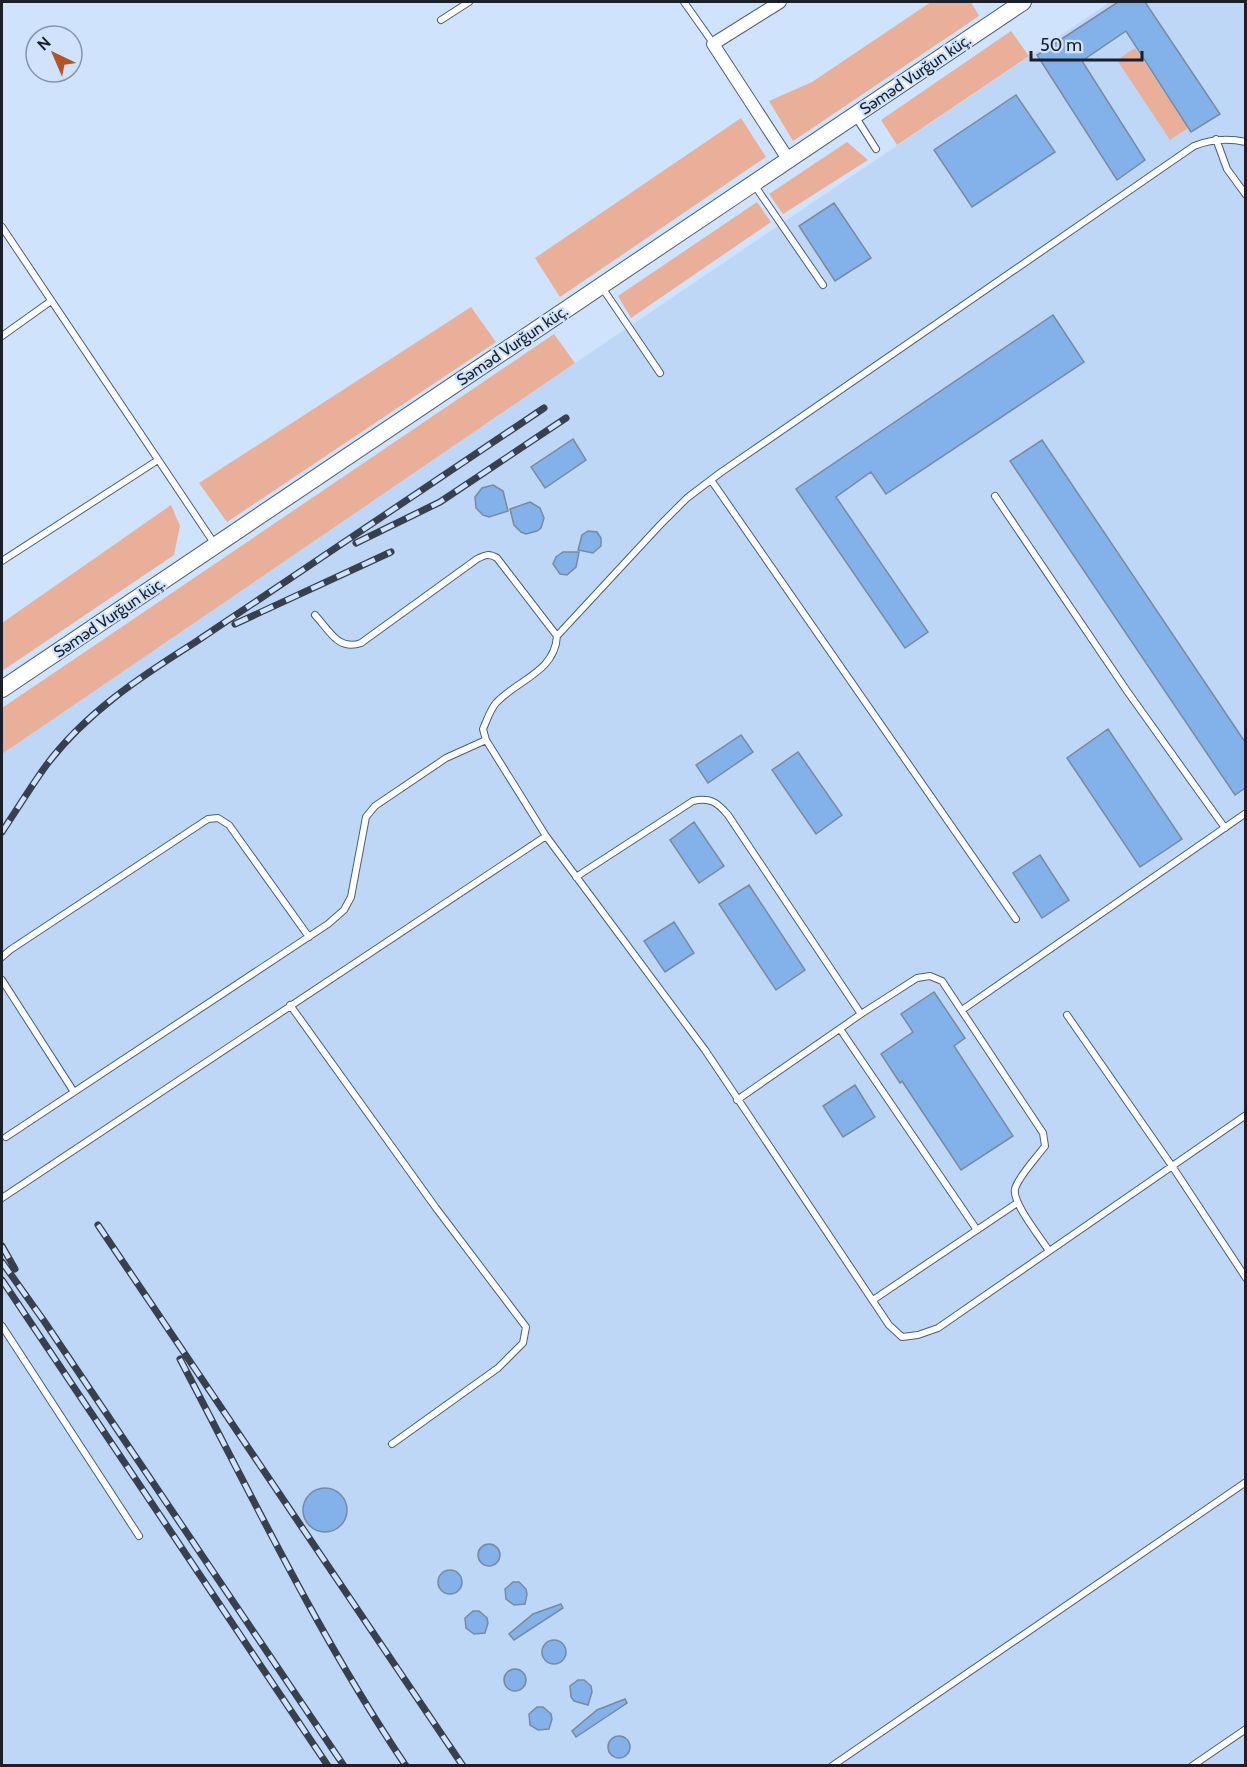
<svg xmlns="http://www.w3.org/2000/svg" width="1247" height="1767" viewBox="0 0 1247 1767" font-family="Cabin,sans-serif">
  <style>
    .built { fill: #bfd7f6 }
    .green { fill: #eaaf99 }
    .building { fill: #83b1ea; stroke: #788aa0; stroke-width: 1.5 }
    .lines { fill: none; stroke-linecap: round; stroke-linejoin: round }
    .service-casing { stroke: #4e5f74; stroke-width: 8 }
    .minor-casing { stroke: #4e5f74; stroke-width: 14 }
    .secondary-casing { stroke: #4e5f74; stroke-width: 18 }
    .service { stroke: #fff; stroke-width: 6 }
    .minor { stroke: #fff; stroke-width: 12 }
    .secondary { stroke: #fff; stroke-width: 16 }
    .rail-casing { stroke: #37404c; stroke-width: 7 }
    .rail { stroke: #cfe3fc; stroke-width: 4.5; stroke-dasharray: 14; stroke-linecap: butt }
    .labels { text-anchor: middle; stroke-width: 4.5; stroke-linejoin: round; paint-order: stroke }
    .street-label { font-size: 16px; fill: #192029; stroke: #cfe3fc }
  </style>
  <rect width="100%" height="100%" fill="#cfe3fc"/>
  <path class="built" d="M1110,2H1245V1765H2V754L329,529Z"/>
  <path class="green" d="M931,2H971L979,16L793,141L769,101L812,82Z
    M1011,31L1029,56L897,145L881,120Z
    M1135,48L1188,128L1170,140L1117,60Z
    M741,118L766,157L560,297L535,258Z
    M847,142L868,160L783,214L769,194Z
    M757,202L771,222L631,318L618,296Z
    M471,307L496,342L227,522L199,483Z
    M554,334L575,363L2,754V708Z
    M171,505L180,526L174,555L2,671V623Z"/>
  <path class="building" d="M1118,2H1145L1220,114L1191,132L1126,31L1082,61L1145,160L1117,180L1037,55Z
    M1016,95L1055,152L972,207L934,150Z
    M834,203L871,258L835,281L799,226Z
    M1053,315L1084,362L886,494L871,472L836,497L928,632L905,648L796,489Z
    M573,439L586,460L545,488L531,467Z
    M1042,440L1245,742V788L1235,795L1010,461Z
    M493,485L503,491L508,511L489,517L483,515L476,508L475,497L482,488Z
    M530,502L540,508L544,518L541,528L537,531L526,534L521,532L514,525L510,509Z
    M588,531L597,532L601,538V546L593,553L578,550L582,535Z
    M563,552H579L576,567L567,575L560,574L553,564L556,557Z
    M1108,729L1182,839L1140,867L1067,758Z
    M741,735L753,752L708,783L696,765Z
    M798,752L842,815L816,834L772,770Z
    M694,822L724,866L699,883L670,840Z
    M1040,855L1069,900L1042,918L1013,873Z
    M749,885L805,970L776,990L719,904Z
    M674,922L694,953L665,972L644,941Z
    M934,992L965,1038L954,1046L1013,1136L961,1170L902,1081L900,1083L881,1054L913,1032L901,1014Z
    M855,1085L875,1117L843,1137L823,1106Z
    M303 1510a22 22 0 1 1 44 0a22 22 0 1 1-44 0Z
    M478 1555a11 11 0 1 1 22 0a11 11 0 1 1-22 0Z
    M438 1582a12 12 0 1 1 24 0a12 12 0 1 1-24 0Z
    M513,1582H519L526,1589L527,1594L525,1604L514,1605L506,1599L505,1589Z
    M561,1604L563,1608L514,1640L509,1634L533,1614Z
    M473,1611H479L487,1618L488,1623L485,1633L474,1634L466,1628L465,1618Z
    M542 1652a12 12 0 1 1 24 0a12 12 0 1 1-24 0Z
    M504 1680a11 11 0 1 1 22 0a11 11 0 1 1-22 0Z
    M578,1680H584L591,1686L592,1692L588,1705L574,1701L571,1697L570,1686Z
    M625,1699L627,1703L576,1737L572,1731L597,1710Z
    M537,1707H543L551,1714L552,1719L549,1729L538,1730L530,1725L529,1714Z
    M608 1747a11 11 0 1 1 22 0a11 11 0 1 1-22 0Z"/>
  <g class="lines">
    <defs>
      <path id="service" d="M684,2L713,43
        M441,20L469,2
        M855,116L876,149
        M1216,139L1227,169L1246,195
        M755,186L823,285
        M2,227L214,543
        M601,286L660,373
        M2,336L51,301
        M711,480L1016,919
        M995,496L1127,691L1225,828
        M2,561L158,460
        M557,636L660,525L687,498L720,473L1194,146C1211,139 1228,138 1246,142
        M546,836L705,1050L889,1325L902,1337L918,1335L938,1328L1246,1115
        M576,877L693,801C710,797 717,802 728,815L861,1014
        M2,957L10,950L208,819L218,818L229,825L309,937
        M2,980L74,1092
        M290,1005L436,1208L526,1327L523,1343L498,1368L392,1444
        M962,1010L1246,813
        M1067,1015L1172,1166L1246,1278
        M840,1029L977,1230
        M737,1100L861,1014L917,978L930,976L942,981L1043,1133L1045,1146C1037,1157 1018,1177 1015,1189C1012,1203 1041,1238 1049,1251
        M6,1137L328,924L344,910L351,897L366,817L375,806L446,758L486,740
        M2,1198L546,836L486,740L483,729C487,720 490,710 496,703C517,680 555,672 557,636L497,558C489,553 485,555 477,559L361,643C338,651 330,631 315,615
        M873,1300L1017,1203
        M2,1326L139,1536
        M832,1766L1246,1482
        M1192,1766L1246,1729"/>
      <path id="minor" d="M780,2L713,44L788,159"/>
      <path id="secondary" d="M2,689L1023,2"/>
    </defs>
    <use href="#service" class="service-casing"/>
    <use href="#minor" class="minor-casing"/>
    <use href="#secondary" class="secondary-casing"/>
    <use href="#service" class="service"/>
    <use href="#minor" class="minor"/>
    <use href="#secondary" class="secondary"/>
    <defs>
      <path id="rail" d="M356,543L440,502L566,418
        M235,624L391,552
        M2,832C16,811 30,788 45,767C84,714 140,677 194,643L544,408
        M98,1225L463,1766
        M2,1246L15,1269
        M2,1262L44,1321L344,1766
        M2,1280L328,1766
        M180,1359C252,1496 319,1637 406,1766"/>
    </defs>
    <use href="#rail" class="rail-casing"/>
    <use href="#rail" class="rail"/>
  </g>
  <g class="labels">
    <g class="street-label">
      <text transform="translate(915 74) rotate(-34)" y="6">Səməd Vurğun küç.</text>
      <text transform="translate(512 345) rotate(-34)" y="6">Səməd Vurğun küç.</text>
      <text transform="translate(109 617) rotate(-34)" y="6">Səməd Vurğun küç.</text>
    </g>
  </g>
  <rect width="1247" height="1767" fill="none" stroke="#192029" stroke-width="6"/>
  <g transform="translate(54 54) rotate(316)"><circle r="28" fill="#cfe3fc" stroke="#8695a8" stroke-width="1.5"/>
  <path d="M0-4.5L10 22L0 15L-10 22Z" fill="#b85225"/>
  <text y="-9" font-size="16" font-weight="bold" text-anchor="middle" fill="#192029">N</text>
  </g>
  <path d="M1031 51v9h111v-9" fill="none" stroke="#192029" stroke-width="3"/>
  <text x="1040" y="51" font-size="18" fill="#192029" stroke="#cfe3fc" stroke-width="4.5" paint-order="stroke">50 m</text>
</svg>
